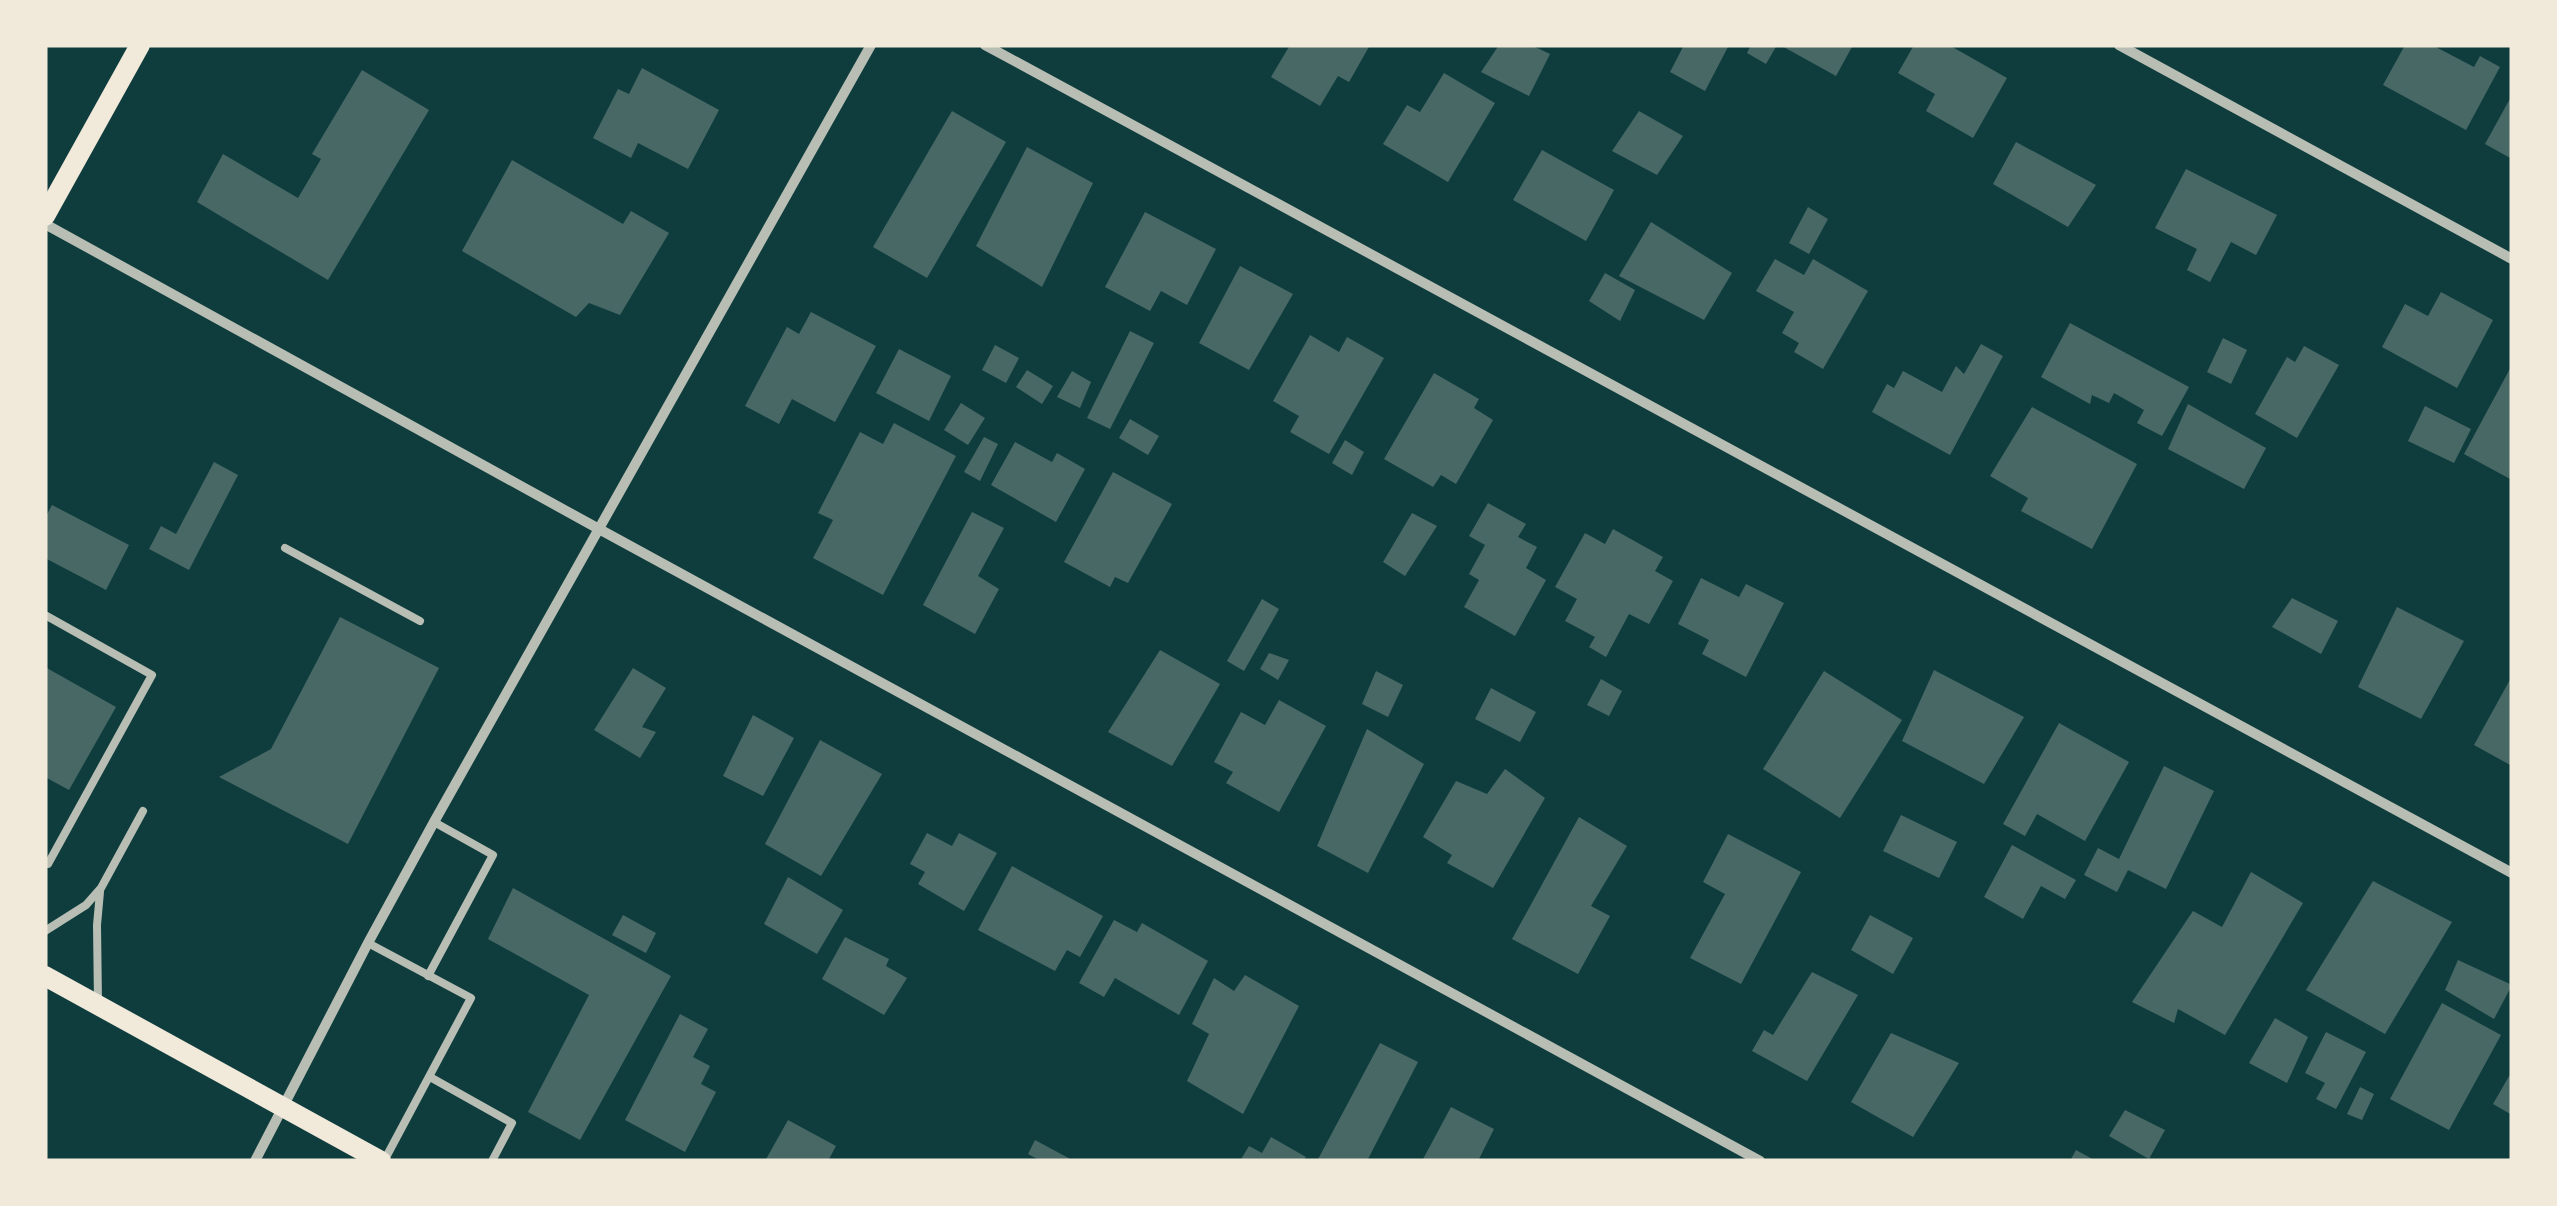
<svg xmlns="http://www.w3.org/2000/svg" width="2557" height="1206" viewBox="0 0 2557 1206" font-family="Karla,sans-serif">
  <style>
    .building { fill: #486865 }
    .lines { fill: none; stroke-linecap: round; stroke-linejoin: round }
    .service { stroke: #b8beb3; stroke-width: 8 }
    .minor { stroke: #b8beb3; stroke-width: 10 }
    .secondary { stroke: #f1e9da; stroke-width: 20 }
  </style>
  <rect width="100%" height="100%" fill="#0f3d3e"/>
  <path class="building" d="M1290,45H1370L1349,82L1338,76L1320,106L1271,77Z
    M1499,45H1531L1550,54L1529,96L1481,72Z
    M1684,45H1729L1705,91L1670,72Z
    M1751,45H1777L1766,64L1747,53Z
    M1780,45H1853L1836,76Z
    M1914,45H1949L2007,78L1973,138L1926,111L1935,94L1898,73Z
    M2405,45H2432L2474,67L2480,56L2500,67L2466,130L2383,85Z
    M642,68L719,110L688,169L638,143L631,158L593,138L618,89L629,94Z
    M362,70L429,110L328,280L197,202L223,154L298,198L321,159L312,154Z
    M1444,73L1495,103L1448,182L1383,144L1407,105L1420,112Z
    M2512,95V159L2485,144Z
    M952,111L1006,142L927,278L873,247Z
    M1639,111L1683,136L1657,175L1612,151Z
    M2016,142L2096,185L2068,227L1993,184Z
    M1027,147L1093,183L1042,287L976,246Z
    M1542,150L1614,190L1586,241L1513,200Z
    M512,160L623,224L631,211L669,233L620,315L589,303L576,317L462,251Z
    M2186,169L2277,215L2256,255L2231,242L2210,282L2187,270L2197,249L2155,228Z
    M1808,207L1828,219L1809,254L1789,243Z
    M1145,212L1216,249L1187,305L1161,291L1150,311L1105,287Z
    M1651,222L1732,273L1704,320L1619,276Z
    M1775,259L1804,275L1813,259L1868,291L1823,369L1794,352L1799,343L1782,333L1794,312L1756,291Z
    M1240,266L1293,294L1249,370L1199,343Z
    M1605,273L1635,290L1620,321L1589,301Z
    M2441,292L2493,320L2457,388L2382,347L2405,304L2428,316Z
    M811,312L876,346L835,422L792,399L779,424L745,406L787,327L799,334Z
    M2070,323L2189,387L2162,436L2137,423L2144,410L2114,393L2109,403L2092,395L2090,404L2041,377Z
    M1130,331L1154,343L1110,429L1087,418Z
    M1310,335L1339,352L1347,337L1384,358L1329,454L1290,432L1299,416L1273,401Z
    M2223,338L2247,350L2231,384L2207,372Z
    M1981,344L2003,356L1950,455L1872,412L1887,384L1894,388L1903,371L1942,392L1956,366L1964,374Z
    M995,345L1019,358L1006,383L982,370Z
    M2304,346L2339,365L2297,438L2255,414L2287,357L2295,362Z
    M899,349L951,376L929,421L876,393Z
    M2512,365V480L2464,454Z
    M1027,370L1053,386L1042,404L1016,387Z
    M1072,371L1091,382L1080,408L1057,397Z
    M1434,373L1479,399L1474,408L1493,420L1456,484L1441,475L1433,487L1384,459Z
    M961,403L985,418L968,445L944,430Z
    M2188,404L2266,448L2244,489L2168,449Z
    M2425,406L2471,429L2454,463L2408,441Z
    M2032,407L2137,464L2092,549L2021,511L2028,498L1990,476Z
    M1130,419L1159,436L1148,455L1119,438Z
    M894,423L956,456L883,595L813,558L833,520L818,513L860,432L883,444Z
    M984,437L998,444L980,481L964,472Z
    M1345,440L1364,452L1352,475L1332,463Z
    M1015,442L1052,462L1057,453L1085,469L1056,522L991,485Z
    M214,462L238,475L189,570L149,549L161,526L176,534Z
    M1113,472L1172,504L1128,583L1115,577L1110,587L1064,562Z
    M1488,503L1526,524L1518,537L1537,547L1526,568L1546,580L1515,636L1464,607L1479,580L1469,574L1485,545L1469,536Z
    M52,505L129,545L106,590L45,558V518Z
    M972,512L1004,528L978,576L999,589L975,634L923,605Z
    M1412,513L1437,526L1405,576L1383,562Z
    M1613,529L1663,557L1655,571L1673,581L1649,624L1629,614L1606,657L1589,647L1595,637L1565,621L1577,599L1555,587L1585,533L1605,544Z
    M1701,578L1739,597L1746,584L1784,603L1746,677L1702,654L1709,640L1678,624Z
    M2292,598L2338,621L2321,654L2272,627Z
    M1262,599L1279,609L1244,671L1227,661Z
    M2397,607L2464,641L2421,719L2358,687Z
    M340,617L439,668L348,844L219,777L271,749Z
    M1160,650L1220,684L1172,766L1108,732Z
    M1269,653L1289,660L1278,680L1260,669Z
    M45,667L116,707L69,790L45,777Z
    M633,668L666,688L642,727L656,732L640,758L594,730Z
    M1934,670L2024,717L1984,784L1902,741Z
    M1376,671L1403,685L1388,717L1362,704Z
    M1824,671L1902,720L1840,818L1763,769Z
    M2512,676V766L2474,745Z
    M1601,679L1622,691L1609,716L1587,705Z
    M1491,688L1536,712L1520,742L1475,719Z
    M1279,700L1326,726L1279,812L1226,783L1233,772L1214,762L1241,712L1265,725Z
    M753,715L794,738L763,796L723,776Z
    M2059,723L2129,762L2085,841L2037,814L2025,836L2003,824Z
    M1367,729L1424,764L1368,873L1317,846Z
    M820,740L882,774L821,876L765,844Z
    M2164,766L2214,791L2166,889L2128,870L2117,892L2084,875L2098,848L2119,859Z
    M1505,769L1545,798L1493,888L1447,863L1452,855L1423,837L1456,781L1487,794Z
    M1901,815L1957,842L1939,878L1883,851Z
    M1579,817L1627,846L1591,906L1610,916L1578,974L1512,939Z
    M927,833L952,846L959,833L997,853L964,911L918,884L925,872L910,864Z
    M1728,834L1801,872L1741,984L1690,958L1725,894L1703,882Z
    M2012,845L2076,880L2065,899L2041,886L2023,919L1984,897Z
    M1012,866L1103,916L1080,957L1067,950L1055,971L978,930Z
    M2251,872L2303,903L2225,1035L2178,1009L2174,1023L2132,1002L2193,911L2222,927Z
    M788,877L843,910L817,954L764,924Z
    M2373,881L2452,922L2385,1034L2306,990Z
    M513,888L671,976L580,1140L528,1112L589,995L488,939Z
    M623,915L656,933L646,953L612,935Z
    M1870,915L1913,938L1893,974L1851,950Z
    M1114,920L1137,932L1142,923L1208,961L1179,1015L1115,978L1104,997L1079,983Z
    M845,937L889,959L886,966L907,978L884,1015L822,979Z
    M2458,960L2512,985L2494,1019L2445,990Z
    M1812,972L1858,995L1807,1081L1752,1051L1764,1030L1773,1035Z
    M1245,975L1299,1006L1243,1114L1187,1081L1209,1034L1192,1024L1214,978L1234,991Z
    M2442,1003L2501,1035L2449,1130L2390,1099Z
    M680,1014L708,1029L693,1057L710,1066L701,1084L716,1092L685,1152L625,1120Z
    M2275,1018L2308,1037L2287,1083L2249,1063Z
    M2326,1032L2366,1052L2336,1109L2316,1099L2325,1083L2305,1073Z
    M1891,1033L1959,1063L1913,1137L1851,1102Z
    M1380,1043L1418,1062L1367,1161H1317Z
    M2512,1071V1115L2493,1104Z
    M2360,1087L2374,1094L2362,1120L2347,1114Z
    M1451,1107L1494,1129L1478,1161H1422Z
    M2125,1110L2165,1130L2149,1159L2109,1136Z
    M788,1120L836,1146L828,1161H765Z
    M1271,1137L1306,1157L1303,1161H1240L1249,1146L1262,1153Z
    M1035,1140L1074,1161H1041L1028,1154Z
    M2076,1150L2096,1161H2070Z"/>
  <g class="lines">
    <path class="service" d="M285,548L420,621
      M45,615L152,675L48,864L45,863
      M45,931L86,905L101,888L143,811
      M368,943L471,998L384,1161
      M428,976L493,855L434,822
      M98,1003L97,925L100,892
      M430,1077L512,1123L492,1161"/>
    <path class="minor" d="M985,45L2512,873
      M2119,45L2512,259
      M45,224L599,529L1760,1161
      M255,1161L368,943L434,822L871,45"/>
    <path class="secondary" d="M45,216L140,45
      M45,976L381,1161"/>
  </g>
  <rect width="2557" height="1206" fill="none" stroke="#f1e9da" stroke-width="95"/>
</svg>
